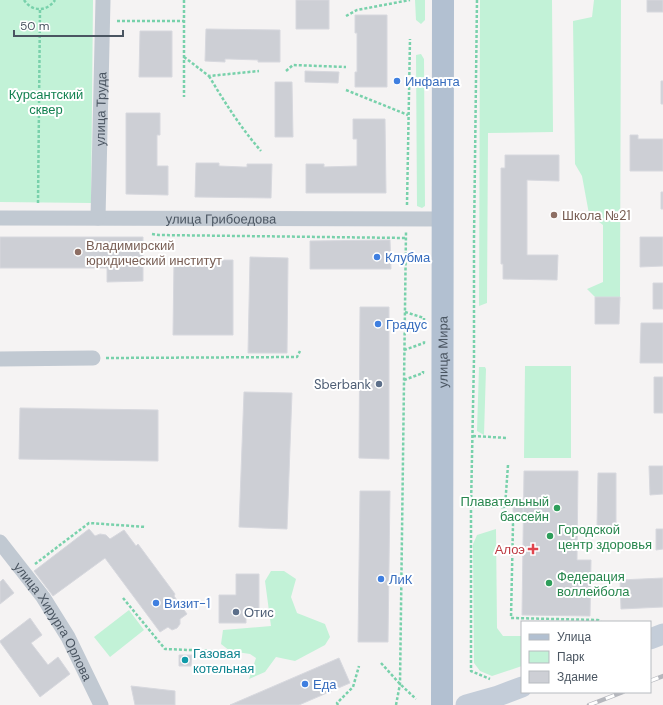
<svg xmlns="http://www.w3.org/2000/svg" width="663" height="705" viewBox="0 0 663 705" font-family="'DM Sans',sans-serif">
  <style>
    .green { fill: #c2f2d7 }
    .building { fill: #cdcfd5; stroke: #d7d8de }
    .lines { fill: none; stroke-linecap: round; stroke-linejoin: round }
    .path { stroke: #78d1ab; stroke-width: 2.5; stroke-dasharray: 3 2; stroke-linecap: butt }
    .street { stroke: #c1c9d2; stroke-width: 15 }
    .secondary { stroke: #c4cdd9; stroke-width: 21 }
    .primary { stroke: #b2c0d1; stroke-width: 22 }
    .rail-casing { stroke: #b5b7bd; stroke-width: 4.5 }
    .rail { stroke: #fff; stroke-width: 3; stroke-dasharray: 9; stroke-linecap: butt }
    .shop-dot { fill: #3f7fe0; stroke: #fff; stroke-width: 1.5 }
    .education-dot { fill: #8d6e63; stroke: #fff; stroke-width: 1.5 }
    .service-dot { fill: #5c6f8a; stroke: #fff; stroke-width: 1.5 }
    .leisure-dot { fill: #2e9e5b; stroke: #fff; stroke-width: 1.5 }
    .health-dot { fill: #e0444e; stroke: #fff; stroke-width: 1.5 }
    .culture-dot { fill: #0f9aa8; stroke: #fff; stroke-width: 1.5 }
    .labels { text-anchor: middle; stroke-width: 4; stroke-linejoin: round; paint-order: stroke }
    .shop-label { font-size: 13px; fill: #366cbe; stroke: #fff; text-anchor: start }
    .park-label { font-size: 13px; fill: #158252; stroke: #fff }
    .street-label { font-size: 13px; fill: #4a5561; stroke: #fff }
    .education-label { font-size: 13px; fill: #785e54; stroke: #fff; text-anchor: start }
    .service-label { font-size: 13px; fill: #4e5e75; stroke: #fff; text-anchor: end }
    .leisure-label { font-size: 13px; fill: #27864d; stroke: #fff; text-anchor: start }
    .health-label { font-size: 13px; fill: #be3a42; stroke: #fff; text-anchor: end }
    .culture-label { font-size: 13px; fill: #0d838f; stroke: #fff; text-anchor: start }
  </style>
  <rect width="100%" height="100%" fill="#f5f3f3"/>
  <path class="green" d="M0,0H93L91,203L0,202Z
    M415,0H425V20L421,24L416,20Z
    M480,0H552L553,132L488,133L487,303L479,306Z
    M594,0H621L620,297H595L587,289L603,282V225L589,214L582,176L575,164L573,21L592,17Z
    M421,54L424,59L425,206L422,208L417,206L416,55Z
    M525,366H571V458H524Z
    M479,367H485L486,369L484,435L477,431Z
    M496,529L497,628L503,636H522V666L492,676L480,671L474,663L473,544L477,535Z
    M271,571H284L296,579L291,597L297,613L325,624L330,637L325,645L295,661L276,657L265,672L249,679L256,658L250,654L230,651L221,644L223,630L271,626L265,581Z
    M129,610L144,630L110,657L94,637Z"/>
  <path class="building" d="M296,0H329V29H296Z
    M647,0H663V12H647Z
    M355,15H387V87H355V72H357V33H355Z
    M206,29L280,30V62H258V60L229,59H225V62L205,61Z
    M140,31H172V77H139Z
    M305,71L339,72L338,83L305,82Z
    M661,81H663V104H661Z
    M275,82H292L293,137H275Z
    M126,113H160V135H157V166H168V195L126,194Z
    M353,119H385L386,193H306V164H324V167L357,166V139H353Z
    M630,135H638V139H663V171H630Z
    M505,155H559V181L527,180V255H558L557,280L503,279V264H501V168H505Z
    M196,163H219V166L243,167H247V164H272L271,198L195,197Z
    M661,192H663V209H661Z
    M0,237H143V281L107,282V268H0Z
    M640,237H663V266L640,267Z
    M390,240L391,269H310V241Z
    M250,257L288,258L287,353H248Z
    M174,260H233V335H173Z
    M653,283H663V309H653Z
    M595,297H620L619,324H595Z
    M360,307H389V459L359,458Z
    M641,323H663V363H640Z
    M654,377H663V413H654Z
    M244,392L292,393L287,529L239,527Z
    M20,408L158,410V461L19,459Z
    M649,466H663V494L650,495Z
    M524,471H578L577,560H591L590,616L522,615Z
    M598,473H616V527H597Z
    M360,491H390L388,642H358Z
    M513,499H523V513L513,512Z
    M89,529L95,536L100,534L106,535L110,539L124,530L136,546L138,544L175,594L174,596L187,614L180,619V624L177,628L172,630L168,627L160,632L105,558L53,596L34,571Z
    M656,529H663V549L656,550Z
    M236,574H259V611H246V623H219V595H236Z
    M663,578V607L621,609L620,580Z
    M3,579L14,593L0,604V582Z
    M30,618L42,635L31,643L48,665L58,657L70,674L40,697L0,642V641Z
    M179,655H192L191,666H179Z
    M339,658L350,683L299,705H230Z
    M131,686L175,691V705H135Z"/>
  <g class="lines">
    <path class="path" d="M24,0C32,12 47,12 55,0
      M184,0V97
      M477,0L474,239V358L471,506V671L490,679
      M346,16L357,10L410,0
      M117,21H184
      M184,57L209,76L259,71
      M286,71L293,65L346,67
      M209,76C225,103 241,128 261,151
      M346,90L408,115
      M38,203L40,9
      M407,205L410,39
      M152,234L159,235L406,238
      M405,312L424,318V320
      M404,350L424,343V341
      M106,358L297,357L300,351
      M404,380L423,373V371
      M473,436L508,438
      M508,465L505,507L513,524L511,618L598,620L601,622
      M471,506L505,507
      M35,564L89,523L146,527
      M123,598L165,649L214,651
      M381,663L400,684L416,699
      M338,705L337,703L353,687L359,666
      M396,705L400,684L406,232"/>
    <g class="street">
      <path id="s1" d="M0,218L443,219"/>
      <path id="s2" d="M98,218L103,0"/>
      <path d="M0,359L93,358"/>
      <path id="s3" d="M0,542L43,597L68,637L101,705"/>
    </g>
    <path class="secondary" d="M650,639L663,634
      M466,705L498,696L522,687"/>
    <path class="primary" id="s4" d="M442,705L443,0"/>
    <defs>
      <path id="rail" d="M650,681L663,676
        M589,705L623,692"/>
    </defs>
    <use href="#rail" class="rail-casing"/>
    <use href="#rail" class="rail"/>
  </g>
  <g class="shop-dot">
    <circle cx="397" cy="81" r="4"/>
    <circle cx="377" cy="257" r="4"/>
    <circle cx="378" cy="324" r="4"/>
    <circle cx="381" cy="579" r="4"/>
    <circle cx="156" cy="603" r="4"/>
    <circle cx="305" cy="684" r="4"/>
  </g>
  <g class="education-dot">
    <circle cx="554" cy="215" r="4"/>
    <circle cx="78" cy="252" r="4"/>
  </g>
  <g class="service-dot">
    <circle cx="379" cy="384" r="4"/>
    <circle cx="236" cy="612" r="4"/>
  </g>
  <g class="leisure-dot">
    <circle cx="557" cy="508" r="4"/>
    <circle cx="550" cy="536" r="4"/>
    <circle cx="549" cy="583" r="4"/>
  </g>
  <path class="health-dot" d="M531 543h4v4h4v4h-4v4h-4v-4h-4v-4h4z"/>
  <circle class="culture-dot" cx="185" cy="660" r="4"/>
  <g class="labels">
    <g class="shop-label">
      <text x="405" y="86">Инфанта</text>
      <text x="385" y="262">Клубма</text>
      <text x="386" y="329">Градус</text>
      <text x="389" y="584">ЛиК</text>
      <text x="164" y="608">Визит-1</text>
      <text x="313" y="689">Еда</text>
    </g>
    <g class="park-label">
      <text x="46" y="99">Курсантский<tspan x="46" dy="15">сквер</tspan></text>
    </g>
    <g class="street-label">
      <text dy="5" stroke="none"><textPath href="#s2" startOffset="109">улица Труда</textPath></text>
      <text dy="5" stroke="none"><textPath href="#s1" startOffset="221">улица Грибоедова</textPath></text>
      <text dy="5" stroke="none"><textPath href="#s4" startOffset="353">улица Мира</textPath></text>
      <text dy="5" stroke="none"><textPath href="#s3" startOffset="96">улица Хирурга Орлова</textPath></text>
    </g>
    <g class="education-label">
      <text x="562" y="220">Школа №21</text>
      <text x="86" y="250">Владимирский<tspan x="86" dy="15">юридический институт</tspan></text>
    </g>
    <g class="service-label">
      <text x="371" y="389">Sberbank</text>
      <text x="244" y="617" text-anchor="start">Отис</text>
    </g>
    <g class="leisure-label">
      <text x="549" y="506" text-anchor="end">Плавательный<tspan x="549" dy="15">бассейн</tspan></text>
      <text x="558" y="534">Городской<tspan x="558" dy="15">центр здоровья</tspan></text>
      <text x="557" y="581">Федерация<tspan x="557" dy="15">воллейбола</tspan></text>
    </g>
    <g class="health-label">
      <text x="525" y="554">Алоэ</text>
    </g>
    <g class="culture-label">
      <text x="193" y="658">Газовая<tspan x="193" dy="15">котельная</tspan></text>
    </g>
  </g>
  <rect x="521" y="621" width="130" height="72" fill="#ffffff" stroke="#b7bbc0"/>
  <rect x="529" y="634" width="20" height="6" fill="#b2c0d1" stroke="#b7bbc0"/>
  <text x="557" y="641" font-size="12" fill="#4a5561">Улица</text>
  <rect x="529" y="651" width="20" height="12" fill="#c2f2d7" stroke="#b7bbc0"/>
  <text x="557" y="661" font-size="12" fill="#4a5561">Парк</text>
  <rect x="529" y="671" width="20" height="12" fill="#cdcfd5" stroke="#b7bbc0"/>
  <text x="557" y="681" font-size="12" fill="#4a5561">Здание</text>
  <path d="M14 30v6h109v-6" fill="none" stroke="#4a5561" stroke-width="2"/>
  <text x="20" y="30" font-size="12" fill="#4a5561" stroke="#ffffff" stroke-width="3" paint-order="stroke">50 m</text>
</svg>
